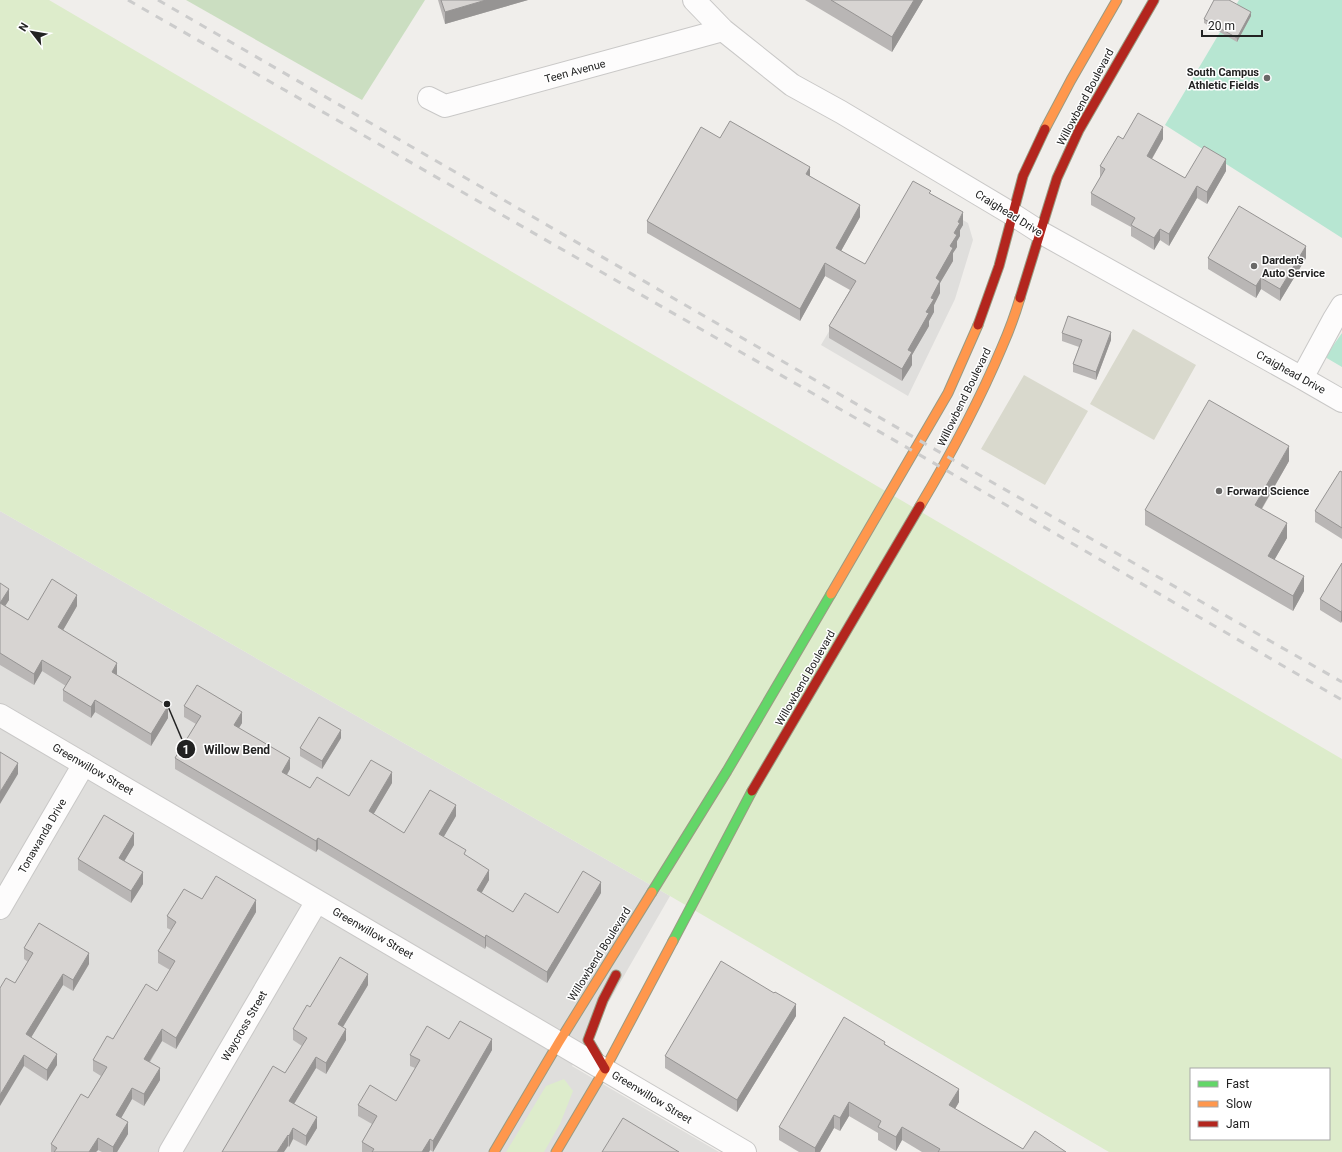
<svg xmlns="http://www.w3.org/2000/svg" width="1342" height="1152" viewBox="0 0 1342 1152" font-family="Roboto,sans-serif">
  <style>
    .residential { fill: #dfdedc }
    .construction { fill: #d9d9cd }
    .grass { fill: #ddeccb; fill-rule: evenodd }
    .forest { fill: #cbdec1 }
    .pitch { fill: #b7e6d2 }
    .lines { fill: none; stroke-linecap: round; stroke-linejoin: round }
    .street-casing { stroke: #c9c8c7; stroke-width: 24 }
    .fast-casing { stroke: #999a82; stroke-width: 11 }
    .slow-casing { stroke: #999a82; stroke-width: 11 }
    .jam-casing { stroke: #999a82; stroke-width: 11 }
    .street { stroke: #fdfcfc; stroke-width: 22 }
    .fast { stroke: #63d668; stroke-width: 9 }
    .slow { stroke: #ff974d; stroke-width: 9 }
    .jam { stroke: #b3261e; stroke-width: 9 }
    .rail { stroke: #ccc; stroke-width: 3; stroke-dasharray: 8 8; stroke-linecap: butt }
    .wall { fill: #b9b6b5 }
    .shaded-wall { fill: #969493 }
    .building { fill: #d7d4d2; stroke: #969493 }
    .poi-dot { fill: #6a6968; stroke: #fff; stroke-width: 1.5 }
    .labels { text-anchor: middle; stroke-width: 3; stroke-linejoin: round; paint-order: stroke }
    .street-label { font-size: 11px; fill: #222; stroke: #fff }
    .poi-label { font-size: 11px; font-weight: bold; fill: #222; stroke: #fff; text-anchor: start }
    .leader { fill: none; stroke: #222; stroke-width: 1.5 }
    .callout-dot { fill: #222; stroke: #fff; stroke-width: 1.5 }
    .mark-label { font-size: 12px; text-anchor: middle; font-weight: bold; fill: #fff }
    .callout-label { font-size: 12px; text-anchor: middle; font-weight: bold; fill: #222; stroke: #fff; stroke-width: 3; stroke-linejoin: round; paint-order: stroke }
  </style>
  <rect width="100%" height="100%" fill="#f0eeeb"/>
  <path class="residential" d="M912,190L968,223L973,240L955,299L908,396L821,345Z
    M0,511L670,896L572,1066L719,1152H0Z"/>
  <path class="construction" d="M1133,329L1196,365L1154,440L1090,404Z
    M1024,375L1088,411L1045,485L981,449Z"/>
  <path class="grass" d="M0,0H49L1342,759V1152H1109L670,896L0,511ZM1191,1069H1329V1139H1191Z
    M564,1079L573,1091L560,1124L544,1152H506L546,1086Z"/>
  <path class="forest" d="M186,0H425L362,100Z"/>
  <path class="pitch" d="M1239,0H1342V238L1165,125Z
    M1342,333V367L1325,357Z"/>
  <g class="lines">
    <defs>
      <path id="street" d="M694,0L723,30L792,85L841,112L1012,214L1040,232L1302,378L1342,401
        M429,98L445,106L723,30
        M1302,378L1334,319L1342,306
        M0,715L745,1152
        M0,908L84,764
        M170,1152L317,901"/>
      <path id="fast" d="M652,892L727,771L831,594
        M673,941L752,791"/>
      <path id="slow" d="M1045,129L1071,80L1117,0
        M920,506C951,454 979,402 1002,347C1009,331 1015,315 1020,298
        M831,594L948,393L978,325
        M494,1152L559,1042L652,892
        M556,1152L605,1069L673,941"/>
      <path id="jam" d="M1020,298L1057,178L1079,130L1154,0
        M978,325L999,266L1023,176L1045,129
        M752,791L920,506
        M605,1069L588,1040L603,1000L616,975"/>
    </defs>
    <use href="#street" class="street-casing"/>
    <use href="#fast" class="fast-casing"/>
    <use href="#slow" class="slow-casing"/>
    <use href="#jam" class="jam-casing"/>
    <use href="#street" class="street"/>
    <use href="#fast" class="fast"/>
    <use href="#slow" class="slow"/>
    <use href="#jam" class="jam"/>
    <path class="rail" d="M128,0L913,451L1342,700
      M158,0L948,457L1342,682"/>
  </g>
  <path class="wall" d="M438,0H528L445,24Z
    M805,0H923L892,52Z
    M1251,16L1237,42L1204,23V19Z
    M720,138L810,176L860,217L841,251L865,264L931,194L963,225L960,230V236L957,241V247L953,253V261L940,283V293L934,305V312L929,321V326L912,355V365L902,381L829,338V326L850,290L825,276L800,321L647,233V221Z
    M1123,139H1163L1152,159L1185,178L1226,171L1207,204L1197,198L1169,246L1160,240L1154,250L1131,236V227L1091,205V193L1100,178V166Z
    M1208,258H1306L1280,301L1261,289L1256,298L1208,269Z
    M1062,333L1111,340L1096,380L1073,372V364L1079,347L1062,341Z
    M1289,461L1262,509L1287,538L1274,560L1304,591L1293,611L1145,525V510Z
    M1342,472V539L1315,522V511Z
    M1342,563L1341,623L1320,610V599Z
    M0,583L9,600L5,606L28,620L77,606L63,630L117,674V676L168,718L151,746L95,712L91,718L63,701V690L66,686L42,671L34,685L0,665Z
    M184,706L242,723L239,728L290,769L287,775L310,788L349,796L392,783L373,814L404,833L456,816L443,837L466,856L489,880L481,893L513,912L558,913L601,893L547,983L486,946L485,949L318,849L316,852L175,769V758L196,724L184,717Z
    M341,738L322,769L300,756V748Z
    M134,845L124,861L143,884L131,903L78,870V859Z
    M202,899L256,912L176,1049L162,1041L150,1062L160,1080L144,1106L132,1099L121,1118L128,1134L117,1152H102L98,1150L96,1152H51V1144L88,1098L101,1076L93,1071V1060L157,991L170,970L158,963V951L171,930L167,928V916Z
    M24,948L89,964L73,991L63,985L31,1037L57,1065L47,1081L24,1066L15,983L28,962L24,959Z
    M368,985L343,1027L346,1040L326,1074L316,1068L294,1104L317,1128L306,1146L293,1139L289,1147L288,1146L285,1073L302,1046L293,1040V1029L310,1007Z
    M774,993L796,1016L737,1112L665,1068V1056Z
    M449,1039L492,1050L433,1152L430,1150L429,1152H362V1142L372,1124L358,1116V1105L396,1101L415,1068L410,1066V1055Z
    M885,1044L959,1102L955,1109L1023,1149L1066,1152H922L902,1140L896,1151L878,1140V1133L849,1116L840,1131L834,1128L820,1152H799L779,1140V1127Z"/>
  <path class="shaded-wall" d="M486,0H528L445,24V12Z
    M914,0H923L892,52V37Z
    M1251,12V16L1237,42V38Z
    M1163,127V139L1147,167V156Z
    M1226,159V171L1207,204V192Z
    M810,167V180L806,174Z
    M1197,186V198L1169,246V234Z
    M860,205V217L836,260V248Z
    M963,212V225L960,230V236L957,241V247L953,253V261L940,283V293L934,305V312L929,321V326L912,355V365L902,381V369L908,350L926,312L936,278L950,246L958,222Z
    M1160,229V240L1154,250V238Z
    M1306,246V258L1280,301V289Z
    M825,263V276L800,321V309Z
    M1261,278V289L1256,298V286Z
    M1111,332V340L1096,380V372Z
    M1289,446V461L1255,520V505Z
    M1287,523V538L1268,571V556Z
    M1304,576V591L1293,611V596Z
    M9,589V600L0,614V603Z
    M77,595V606L58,639V627Z
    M1342,610V621L1341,623V612Z
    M42,660V671L34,685V674Z
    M117,663V674L112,684V672Z
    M95,700V712L91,718V707Z
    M168,706V718L151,746V734Z
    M242,712V723L234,736V725Z
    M341,730V738L322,769V761Z
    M290,758V769L282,783V772Z
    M18,763V774L0,804V792Z
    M392,772V783L369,822V811Z
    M456,805V816L439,845V834Z
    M134,833V845L119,870V858Z
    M318,838V849L316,852V841Z
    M489,870V880L477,901V890Z
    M143,872V884L131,903V891Z
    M601,882V893L547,983V972Z
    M256,900V912L176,1049V1038Z
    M486,935V946L485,949V938Z
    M89,953V964L73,991V980Z
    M63,974V985L26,1046V1034Z
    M368,974V985L338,1035V1024Z
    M796,1004V1016L737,1112V1100Z
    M162,1029V1041L144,1070V1059Z
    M346,1029V1040L326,1074V1063Z
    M492,1039V1050L433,1152V1141Z
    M57,1054V1065L47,1081V1070Z
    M24,1055V1066L0,1106V1095Z
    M316,1057V1068L289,1112V1101Z
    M160,1068V1080L144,1106V1094Z
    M132,1088V1099L116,1127V1115Z
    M959,1089V1102L949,1119V1105Z
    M849,1102V1116L840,1131V1118Z
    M834,1115V1128L820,1152H815V1148Z
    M317,1117V1128L306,1146V1136Z
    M128,1122V1134L117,1152H113V1147Z
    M902,1127V1140L896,1151V1137Z
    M293,1128V1139L289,1147V1136Z
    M288,1135V1146L284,1152H277Z
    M98,1138V1150L96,1152H89Z
    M430,1139V1150L429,1152H422Z"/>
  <path class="building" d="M441,0H486L445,12Z
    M831,0H914L892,37Z
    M1214,0H1229L1251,12L1237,38L1204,19Z
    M1138,113L1163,127L1147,156L1185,178L1204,146L1226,159L1207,192L1197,186L1169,234L1160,229L1154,238L1131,225L1135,218L1091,193L1105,169L1100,166L1118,136L1123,139Z
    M730,121L810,167L806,174L860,205L836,248L865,264L913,181L931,191L929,193L963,212L958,222L960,223L954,233L957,235L950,246L953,248L936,278L940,281L931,298L934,299L926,312L929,313L908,350L912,352L902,369L829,326L856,281L825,263L800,309L647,221L701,127L720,138Z
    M1239,206L1306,246L1280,289L1261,278L1256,286L1208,258Z
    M1068,316L1111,332L1096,372L1073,364L1082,340L1062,333Z
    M1209,400L1289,446L1255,505L1287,523L1268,556L1304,576L1293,596L1145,510Z
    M1340,471L1342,472V528L1315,511Z
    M1342,563V610L1341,612L1320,599Z
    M52,579L77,595L58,627L117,663L112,672L168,706L151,734L95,700L91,707L63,690L71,677L42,660L34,674L0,653V603L28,620Z
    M0,583L9,589L0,603Z
    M197,685L242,712L234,725L290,758L282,772L310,788L317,777L349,796L371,760L392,772L369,811L404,833L430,790L456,805L439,834L466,850L464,854L489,870L477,890L513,912L525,893L558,913L583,871L601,882L547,972L486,935L485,938L318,838L316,841L175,758L201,716L184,706Z
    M319,717L341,730L322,761L300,748Z
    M0,752L18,763L0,792Z
    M104,815L134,833L119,858L143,872L131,891L78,859Z
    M216,876L256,900L176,1038L162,1029L144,1059L160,1068L144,1094L132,1088L116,1115L128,1122L113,1147L98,1138L89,1152H54L57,1148L51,1144L81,1094L88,1098L107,1067L93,1060L107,1036L113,1039L146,984L157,991L175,961L158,951L176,922L167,916L184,889L202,899Z
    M39,923L89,953L73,980L63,974L26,1034L57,1054L47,1070L24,1055L0,1095V988L6,978L15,983L33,953L24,948Z
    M340,957L368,974L338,1024L346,1029L326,1063L316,1057L289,1101L317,1117L306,1136L293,1128L289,1136L288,1135L277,1152H222L273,1066L285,1073L307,1038L293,1029L307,1005L310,1007Z
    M721,961L774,993L775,992L796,1004L737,1100L665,1056Z
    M844,1017L885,1042L884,1044L959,1089L949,1105L1023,1149L1035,1131L1066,1152H938L940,1149L902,1127L896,1137L878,1127L881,1121L849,1102L840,1118L834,1115L815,1148L779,1127Z
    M460,1021L492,1039L433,1141L430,1139L422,1152H372L374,1149L362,1142L377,1116L358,1105L370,1085L396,1101L420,1060L410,1055L427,1026L449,1039Z
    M623,1118L679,1152H602Z"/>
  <g class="poi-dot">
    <circle cx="1267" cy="78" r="4"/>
    <circle cx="1254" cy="266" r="4"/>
    <circle cx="1219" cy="491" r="4"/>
  </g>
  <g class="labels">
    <g class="street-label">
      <text transform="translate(575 71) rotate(-15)" y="4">Teen Avenue</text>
      <text transform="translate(1085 97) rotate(-62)" y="4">Willowbend Boulevard</text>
      <text transform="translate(1009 213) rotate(32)" y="4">Craighead Drive</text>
      <text transform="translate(1291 372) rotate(29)" y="4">Craighead Drive</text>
      <text transform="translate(964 397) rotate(-64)" y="4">Willowbend Boulevard</text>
      <text transform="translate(805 678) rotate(-60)" y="4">Willowbend Boulevard</text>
      <text transform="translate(93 769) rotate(30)" y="4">Greenwillow Street</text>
      <text transform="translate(42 836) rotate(-60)" y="4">Tonawanda Drive</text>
      <text transform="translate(373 933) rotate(30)" y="4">Greenwillow Street</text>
      <text transform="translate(599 954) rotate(-58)" y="4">Willowbend Boulevard</text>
      <text transform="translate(244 1026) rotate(-60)" y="4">Waycross Street</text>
      <text transform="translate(652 1097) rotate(31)" y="4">Greenwillow Street</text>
    </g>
    <g class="poi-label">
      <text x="1259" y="76" text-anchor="end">South Campus<tspan x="1259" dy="13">Athletic Fields</tspan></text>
      <text x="1262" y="264">Darden's<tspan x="1262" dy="13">Auto Service</tspan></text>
      <text x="1227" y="495">Forward Science</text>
    </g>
  </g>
  <path class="leader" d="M167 704L186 749"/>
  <g class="callout-dot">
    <circle cx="167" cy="704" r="4"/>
    <circle cx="186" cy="749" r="10"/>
  </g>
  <g class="mark-label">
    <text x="186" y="754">1</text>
  </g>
  <g class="callout-label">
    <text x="237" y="754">Willow Bend</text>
  </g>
  <rect x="1190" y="1068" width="140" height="72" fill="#ffffff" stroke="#a7a7a7"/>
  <rect x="1198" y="1081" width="20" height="6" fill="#63d668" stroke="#a7a7a7"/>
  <text x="1226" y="1088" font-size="12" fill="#222222">Fast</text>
  <rect x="1198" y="1101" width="20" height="6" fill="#ff974d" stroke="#a7a7a7"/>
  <text x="1226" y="1108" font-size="12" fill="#222222">Slow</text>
  <rect x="1198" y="1121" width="20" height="6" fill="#b3261e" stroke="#a7a7a7"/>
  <text x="1226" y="1128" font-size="12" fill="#222222">Jam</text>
  <g transform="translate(32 32) rotate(301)" stroke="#ffffff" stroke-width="3" paint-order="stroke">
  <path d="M0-3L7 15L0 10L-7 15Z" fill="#222222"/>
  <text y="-6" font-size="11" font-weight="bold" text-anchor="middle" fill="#222222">N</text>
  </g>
  <path d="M1202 30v6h60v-6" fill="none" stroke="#222222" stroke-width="2"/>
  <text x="1208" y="30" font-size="12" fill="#222222" stroke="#ffffff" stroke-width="3" paint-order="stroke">20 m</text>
</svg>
